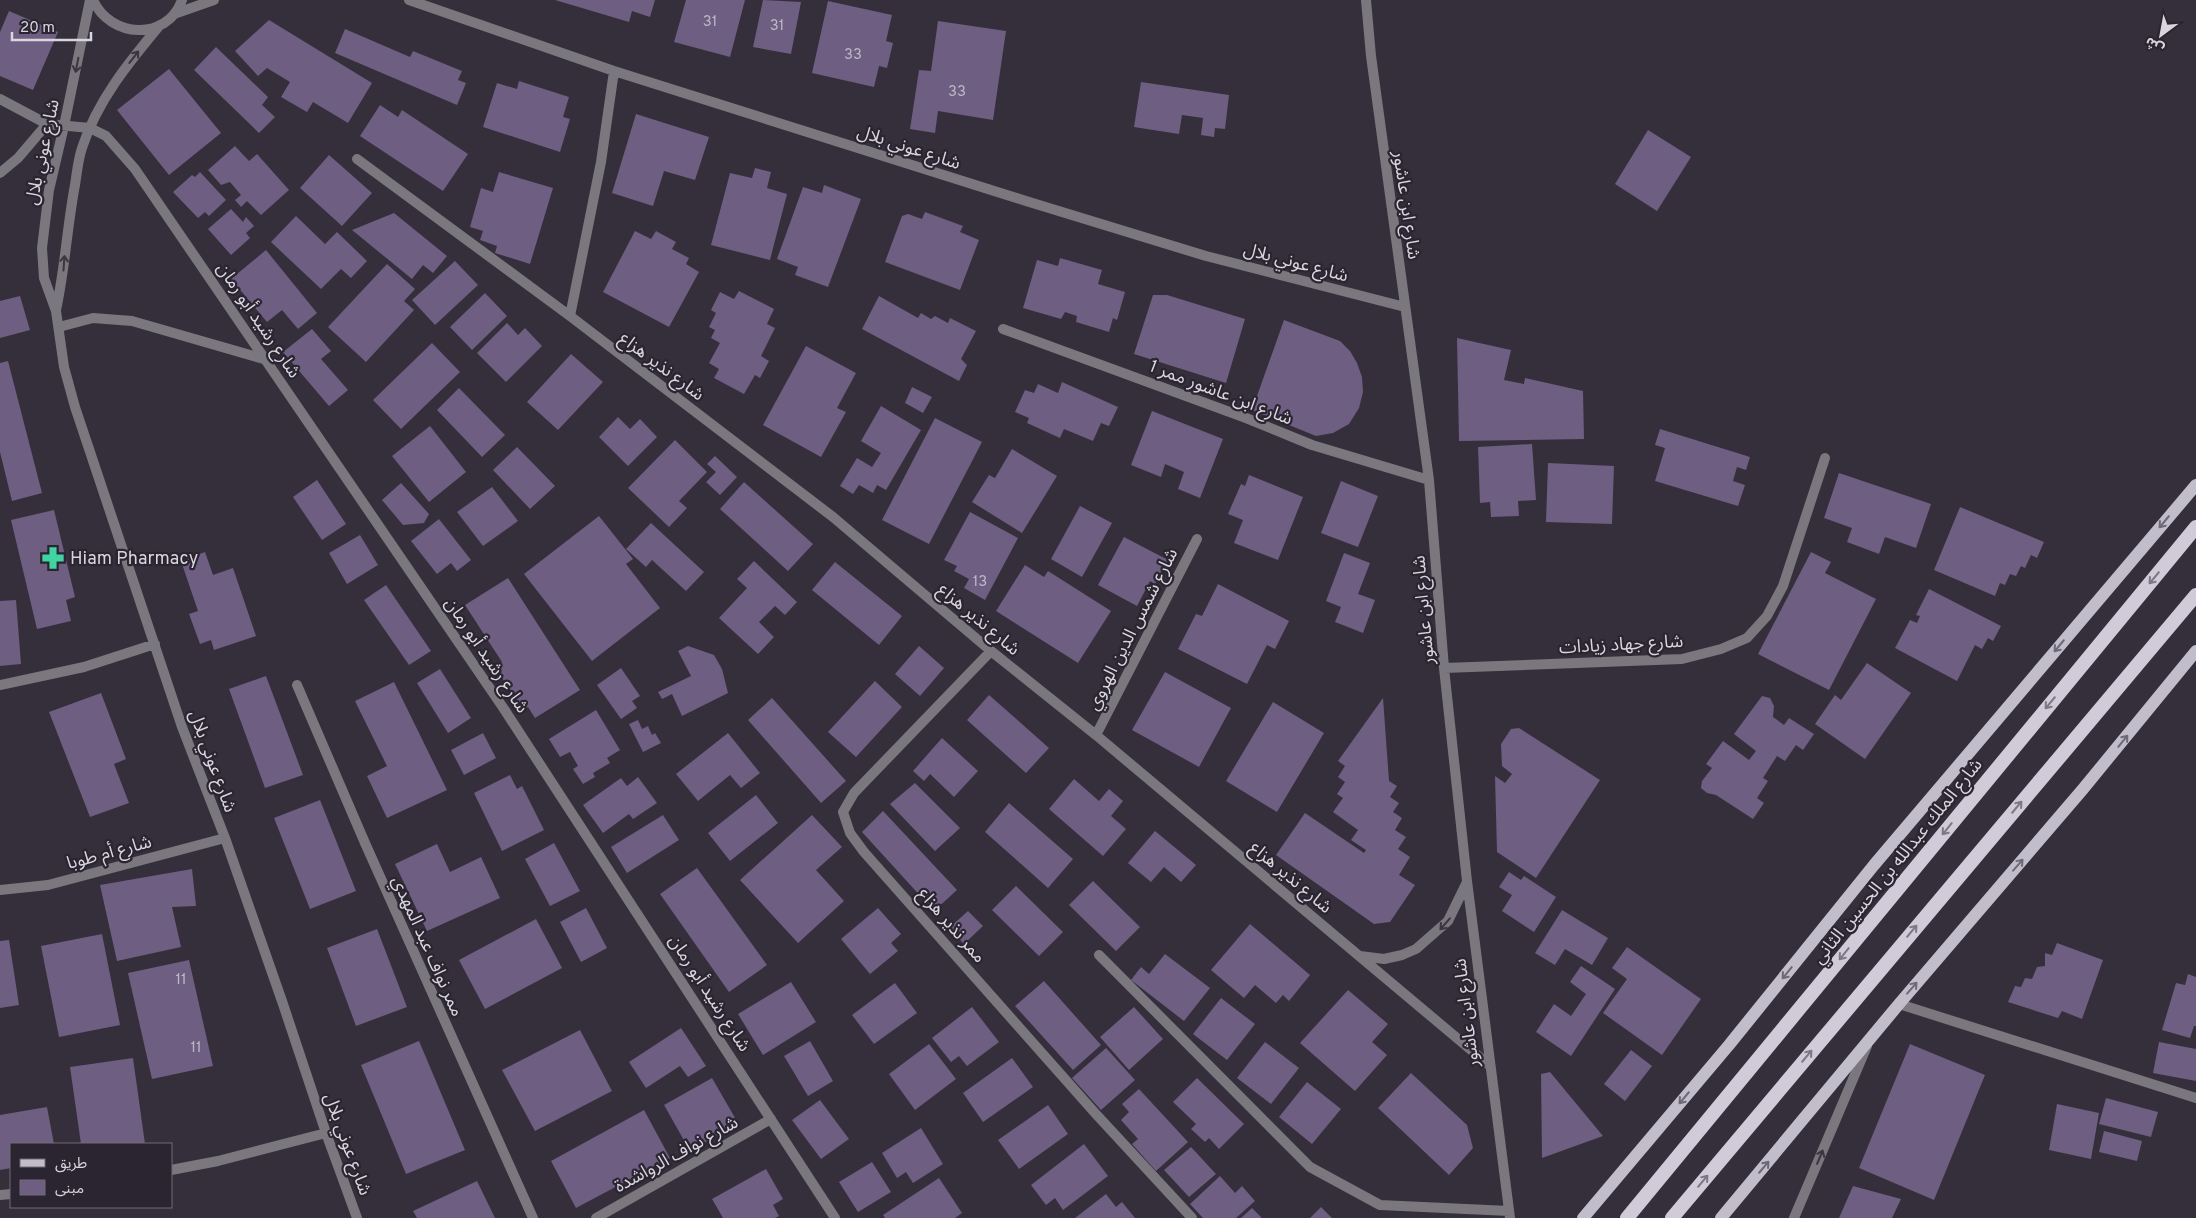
<svg xmlns="http://www.w3.org/2000/svg" width="2196" height="1218" viewBox="0 0 2196 1218" font-family="Overpass,'Noto Sans Arabic',sans-serif">
  <style>
    .building { fill: #6e5e82 }
    .lines { fill: none; stroke-linecap: round; stroke-linejoin: round }
    .service { stroke: #7a777e; stroke-width: 10 }
    .minor { stroke: #7a777e; stroke-width: 10 }
    .primary { stroke: #c2bdca; stroke-width: 12 }
    .trunk { stroke: #d0cad9; stroke-width: 14 }
    .oneway { stroke: #3a3540 }
    .oneway2 { stroke: #6e6976 }
    .oneway3 { stroke: #7d7885 }
    .labels { text-anchor: middle; stroke-width: 4.5; stroke-linejoin: round; paint-order: stroke }
    .number-label { font-size: 15px; fill: #beb7c6 }
    .street-label { font-size: 18px; fill: #d8d5dd; stroke: #2a2531 }
    .poi-label { font-size: 18px; fill: #d8d5dd; stroke: #2a2531; text-anchor: start }
  </style>
  <rect width="100%" height="100%" fill="#342f3b"/>
  <path class="building" d="M555,0H655L650,17L632,11L629,22Z
    M686,0H745L730,57L674,42Z
    M763,0L801,2L791,54L753,47Z
    M828,1L892,15L886,41L893,43L887,68L879,66L874,87L812,73Z
    M9,11L58,32L33,90L0,76V32Z
    M269,20L372,83L348,123L313,102L307,112L281,97L290,82L267,68L258,76L235,51Z
    M938,21L1006,31L993,120L938,111L935,133L910,129L919,70L931,71Z
    M345,29L410,57L413,51L462,71L458,80L466,83L457,105L335,53Z
    M216,47L268,97L262,105L275,117L259,133L194,70Z
    M169,69L221,133L169,175L117,110Z
    M519,81L569,97L563,117L570,119L560,152L483,127L497,83L517,89Z
    M1141,82L1229,95L1225,129L1215,128L1214,137L1201,135L1203,118L1182,115L1179,134L1134,127Z
    M380,105L398,117L402,110L468,154L443,191L360,136Z
    M636,114L709,137L695,180L664,171L653,206L612,193Z
    M1648,130L1691,157L1657,211L1615,184Z
    M235,146L249,161L257,154L289,190L261,215L247,201L241,207L235,200L241,195L230,182L221,185L208,170Z
    M329,155L372,193L342,226L300,188Z
    M755,168L771,172L767,188L787,194L770,260L711,245L730,173L752,178Z
    M200,172L226,200L209,216L205,212L198,218L173,192L192,175L195,177Z
    M499,172L553,188L530,264L495,253L497,246L480,240L483,231L470,227L481,188L493,192Z
    M824,185L861,199L828,287L795,275L798,267L777,259L803,187L822,193Z
    M231,209L243,222L246,217L254,226L246,233L250,238L231,255L208,229Z
    M925,212L963,226L960,232L979,240L960,290L885,262L902,216L908,214L922,219Z
    M394,213L447,256L433,273L423,265L412,279L352,230Z
    M296,216L325,244L337,232L367,261L351,278L341,269L321,289L271,242Z
    M635,231L651,239L656,231L676,242L672,249L689,258L686,264L699,272L669,327L603,292Z
    M266,250L317,313L298,329L282,310L267,322L231,279Z
    M1060,258L1102,270L1098,284L1125,292L1117,320L1113,318L1109,332L1076,322L1077,316L1065,312L1061,319L1023,308L1037,260L1058,266Z
    M455,261L478,285L435,325L412,300Z
    M387,264L415,289L404,301L414,310L366,362L328,327Z
    M739,291L774,309L767,324L775,328L761,356L769,361L760,378L755,375L744,394L714,378L719,369L709,363L720,343L711,338L715,330L709,327L716,313L711,310L720,292L734,299Z
    M485,293L507,316L472,350L450,327Z
    M1153,295H1167L1245,319L1226,383L1134,354Z
    M20,296L30,330L0,338V301Z
    M879,296L918,318L921,313L931,319L935,316L948,323L950,318L976,331L961,359L967,365L959,381L862,329Z
    M1284,320L1340,341L1350,351L1357,363L1362,377L1363,392L1359,408L1349,424L1333,433L1316,436L1252,410Z
    M507,323L518,335L525,328L542,346L506,382L477,353Z
    M312,329L331,351L321,359L348,390L329,406L283,352Z
    M1457,338L1511,350L1504,380L1524,384L1525,378L1583,391L1584,439L1459,441Z
    M432,343L460,372L401,429L373,400Z
    M806,346L856,373L837,408L846,412L821,457L763,425Z
    M571,354L603,382L558,430L527,402Z
    M8,361L42,493L12,501L0,452V363Z
    M1062,382L1118,407L1109,426L1101,423L1093,441L1064,429L1060,438L1027,423L1029,418L1015,412L1025,390L1034,393L1038,384L1058,393Z
    M912,387L932,397L923,413L905,403Z
    M459,388L505,435L482,457L437,410Z
    M881,406L921,430L886,490L877,485L873,493L859,485L853,494L840,486L857,458L872,467L881,453L861,441Z
    M1152,411L1223,439L1200,498L1178,489L1184,472L1165,464L1161,477L1131,465Z
    M618,417L630,429L640,419L657,437L628,466L599,437Z
    M935,418L982,442L929,544L882,520Z
    M430,426L466,472L429,502L392,456Z
    M1660,429L1750,457L1746,470L1737,467L1733,481L1745,485L1738,506L1655,481L1665,448L1655,445Z
    M675,440L707,472L679,501L687,508L669,527L628,488Z
    M1532,444L1536,500L1518,501L1519,516L1491,517L1490,502L1480,503L1478,447Z
    M517,447L555,486L530,509L493,470Z
    M1012,449L1057,476L1022,533L972,502L989,475L995,478Z
    M715,456L737,477L720,495L706,482L716,472L707,464Z
    M1548,463L1614,466L1612,524L1546,522Z
    M1839,473L1931,504L1916,548L1885,537L1879,554L1847,542L1852,528L1824,518Z
    M1249,475L1303,497L1278,560L1234,543L1243,520L1228,514L1241,484L1245,486Z
    M317,480L346,524L322,540L293,497Z
    M1341,481L1378,496L1358,547L1321,533Z
    M744,482L813,544L788,571L720,509Z
    M401,483L429,514L424,523L403,525L382,500Z
    M492,487L518,521L483,546L457,512Z
    M1080,506L1112,523L1082,577L1051,559Z
    M1960,507L2044,542L2037,558L2031,555L2025,568L2021,566L2016,576L2010,574L2005,585L2000,583L1995,596L1934,570Z
    M54,510L75,597L66,600L71,621L37,629L11,520Z
    M970,512L1018,538L985,600L964,588L969,579L954,571L957,566L944,560Z
    M599,516L633,559L626,564L660,608L592,661L524,574Z
    M439,519L471,560L457,571L451,563L437,574L411,541Z
    M651,523L704,572L686,591L652,560L646,567L626,549Z
    M360,535L378,565L347,584L329,553Z
    M1124,537L1168,560L1155,584L1150,581L1137,606L1098,585Z
    M205,552L213,575L233,568L256,636L214,650L211,640L200,644L189,614L198,611L181,561Z
    M1811,552L1831,562L1825,573L1876,599L1829,690L1758,654Z
    M1344,553L1370,563L1358,594L1375,600L1363,633L1335,622L1341,607L1326,601Z
    M754,561L797,602L785,615L775,606L759,622L774,637L758,654L719,618L747,588L737,579Z
    M835,562L902,616L879,645L812,590Z
    M1025,565L1044,577L1048,571L1111,611L1078,663L996,611Z
    M508,578L580,690L535,718L528,707L523,710L495,667L502,662L465,605Z
    M1218,584L1289,621L1275,649L1267,645L1247,684L1178,649L1196,614L1202,616Z
    M386,585L431,651L409,665L364,600Z
    M1929,589L2001,626L1993,641L1988,638L1982,649L1975,645L1957,681L1895,648L1910,620L1917,623L1920,616L1916,615Z
    M16,600L21,664L0,666V601Z
    M688,646L714,655L722,669L728,693L682,716L672,694L662,699L658,692L691,676L678,651Z
    M919,646L944,668L920,696L895,674Z
    M1867,663L1911,693L1865,759L1815,724L1835,695L1841,700Z
    M621,668L640,696L632,701L637,708L621,719L597,685Z
    M440,669L471,718L448,733L417,683Z
    M1165,672L1231,708L1199,767L1132,730Z
    M266,676L303,775L265,788L229,689Z
    M875,681L902,707L856,757L828,732Z
    M394,682L447,790L387,818L367,776L387,766L355,701Z
    M101,693L126,759L114,764L129,803L90,817L49,712Z
    M989,695L1049,748L1026,773L967,720Z
    M1762,696L1770,698L1774,706L1773,717L1784,725L1789,718L1814,734L1803,750L1796,745L1785,761L1777,756L1763,778L1768,781L1757,798L1764,803L1753,819L1716,795L1707,793L1701,788L1702,781L1712,768L1706,764L1723,741L1749,760L1756,751L1734,734Z
    M772,698L846,781L821,803L748,720Z
    M1383,698L1389,781L1397,786L1390,797L1399,803L1393,812L1402,818L1395,830L1406,837L1398,849L1410,857L1399,875L1415,885L1390,922L1374,924L1276,855L1305,813L1364,853L1366,850L1351,840L1358,830L1333,812L1343,798L1337,794L1345,782L1338,777L1345,766L1338,761Z
    M1273,702L1324,733L1277,812L1226,781Z
    M596,710L620,750L607,758L610,763L593,773L595,777L583,784L573,769L578,766L570,752L560,757L549,739Z
    M638,720L642,729L648,726L652,735L655,733L661,743L643,752L629,724Z
    M1519,728L1600,780L1536,878L1497,852L1495,776L1505,783L1512,774L1502,766L1501,744L1511,729Z
    M483,733L496,758L464,775L451,750Z
    M728,733L760,773L741,788L730,775L698,801L676,774Z
    M942,738L978,771L954,797L930,774L924,781L913,771Z
    M510,775L517,789L522,786L544,830L502,851L474,793Z
    M638,777L657,803L633,819L629,814L603,833L583,805L621,778L627,786Z
    M1074,779L1099,801L1109,789L1123,801L1111,816L1126,829L1103,856L1049,809Z
    M915,783L960,828L935,851L890,804Z
    M756,795L778,823L730,861L708,833Z
    M320,800L356,891L310,909L274,818Z
    M1009,803L1073,859L1048,888L985,832Z
    M883,811L957,890L934,911L862,832Z
    M663,815L679,840L627,873L611,847Z
    M812,815L842,847L816,870L844,901L798,943L740,880Z
    M1155,831L1196,865L1181,882L1164,867L1151,882L1128,863Z
    M554,843L580,891L550,906L525,859Z
    M437,844L450,872L481,857L500,898L427,931L395,864Z
    M697,868L767,965L729,992L660,894Z
    M192,869L196,906L172,907L181,947L117,961L100,885Z
    M1509,872L1521,880L1524,876L1556,897L1534,932L1502,911L1512,895L1499,887Z
    M1093,881L1140,927L1116,951L1069,905Z
    M1016,886L1063,932L1039,956L992,910Z
    M586,908L607,948L581,962L560,922Z
    M878,908L901,934L891,943L898,951L870,974L841,939Z
    M1562,910L1608,938L1592,965L1565,949L1555,965L1535,953Z
    M968,911L983,926L964,944L949,928Z
    M536,919L562,968L485,1009L459,960Z
    M1250,924L1310,975L1289,1001L1283,995L1276,1003L1255,985L1244,998L1211,970Z
    M377,929L407,1007L356,1026L327,948Z
    M102,934L120,1025L59,1037L41,946Z
    M9,940L19,1005L0,1008V941Z
    M2057,943L2103,960L2082,1019L2062,1011L2058,1018L2008,1002L2015,986L2021,987L2025,978L2032,979L2037,967L2045,966V953L2052,955Z
    M1627,947L1701,999L1662,1055L1603,1013L1627,979L1612,968Z
    M1165,954L1210,988L1184,1021L1131,980L1141,967L1149,974Z
    M189,960L213,1066L152,1079L128,973Z
    M1581,966L1615,989L1571,1056L1536,1032L1554,1004L1571,1016L1586,994L1570,982Z
    M2188,974L2196,977V1026H2194L2190,1038L2162,1030L2176,983L2185,985Z
    M1044,981L1101,1045L1073,1070L1015,1006Z
    M791,982L816,1022L763,1055L738,1014Z
    M895,983L917,1013L874,1044L852,1015Z
    M1348,990L1388,1024L1372,1042L1387,1055L1355,1091L1300,1043Z
    M1221,998L1255,1024L1227,1060L1193,1034Z
    M972,1007L999,1042L967,1066L959,1056L951,1062L932,1038Z
    M1134,1007L1163,1039L1129,1070L1100,1037Z
    M681,1028L706,1066L688,1077L680,1066L646,1088L629,1062Z
    M580,1030L612,1091L535,1131L502,1070Z
    M419,1041L465,1150L406,1174L361,1065Z
    M810,1041L833,1081L808,1096L784,1056Z
    M1265,1042L1299,1068L1271,1104L1237,1078Z
    M2159,1042L2196,1049V1081L2153,1073Z
    M929,1044L956,1079L915,1110L889,1074Z
    M1910,1044L1985,1075L1934,1200L1859,1168Z
    M1106,1048L1135,1080L1101,1110L1072,1078Z
    M1631,1050L1652,1066L1625,1101L1604,1084Z
    M133,1058L145,1144H81L70,1067Z
    M1012,1058L1033,1087L983,1122L963,1093Z
    M1550,1072L1603,1136L1542,1158L1541,1074Z
    M1411,1073L1467,1125L1473,1148L1449,1175L1378,1108Z
    M712,1078L738,1123L690,1151L664,1105Z
    M1197,1078L1244,1124L1219,1149L1209,1138L1205,1142L1191,1129L1196,1124L1173,1102Z
    M1307,1082L1341,1109L1312,1144L1279,1117Z
    M1139,1089L1188,1142L1156,1171L1132,1144L1138,1139L1121,1120L1129,1112L1122,1104Z
    M2106,1098L2158,1112L2151,1137L2099,1124Z
    M820,1100L849,1139L821,1159L792,1120Z
    M2057,1104L2099,1113L2091,1159L2049,1150Z
    M1048,1105L1068,1134L1019,1169L998,1140Z
    M47,1107L54,1144H11V1168L0,1170V1115Z
    M644,1110L670,1158L576,1208L551,1161Z
    M921,1128L943,1164L913,1183L906,1172L897,1178L882,1153Z
    M2104,1131L2142,1141L2137,1161L2099,1152Z
    M1084,1144L1108,1176L1063,1210L1055,1198L1046,1205L1031,1185Z
    M1191,1147L1216,1174L1189,1197L1164,1170Z
    M872,1162L891,1192L858,1212L839,1182Z
    M766,1169L783,1199L773,1205L779,1216L775,1218H723L712,1199Z
    M1220,1176L1235,1193L1242,1186L1255,1201L1236,1218H1203L1190,1204Z
    M939,1178L962,1213L955,1218H885L883,1215Z
    M477,1181L495,1218H417L413,1211Z
    M1853,1186L1901,1199L1892,1218H1839Z
    M1106,1194L1116,1207L1122,1202L1135,1218H1075Z
    M1321,1207L1332,1218H1310Z
    M1252,1208L1262,1218H1241Z"/>
  <g class="lines">
    <path class="service" d="M1899,1004L2196,1098"/>
    <path class="minor" d="M90,0L64,126L49,190L42,248L44,278L56,311L64,367L75,407L182,727L225,838L283,1004L326,1133L357,1218
      M93,0C110,38 167,42 182,0
      M409,0L614,71L1026,201L1206,256L1405,307
      M1366,0L1371,56L1429,480L1444,668L1467,881L1510,1218
      M174,14L214,0
      M0,99L47,124L90,128L106,136L135,169L504,709L835,1218
      M357,159L570,316L833,517L991,651L1096,735L1489,1065
      M0,173L18,158L47,124
      M56,310C65,269 67,227 75,185C77,172 78,160 82,148C97,101 129,62 160,25
      M570,316L601,162L614,71
      M59,327L93,318L132,321L267,360
      M1003,329L1246,418L1312,445L1429,480
      M991,651L854,793L843,812L850,833L864,852L1095,1113L1192,1218
      M1444,668L1682,659L1721,649L1747,638L1767,616L1783,586L1825,458
      M0,685L84,667L155,644
      M297,685L365,843L533,1218
      M1096,735L1197,539
      M0,890L48,885L225,838
      M1099,955L1310,1167L1380,1205L1509,1211
      M1360,956L1384,959L1402,955L1416,949L1448,921L1467,882
      M171,1170L218,1161L326,1133
      M0,1195L11,1194
      M596,1218L771,1119
      M1794,1218L1867,1046"/>
    <path class="primary" d="M1583,1218L1729,1045L1874,865L2196,485
      M1721,1218L1899,1004L2083,789L2196,651"/>
    <path class="trunk" d="M1627,1218L2196,527
      M1672,1218L2196,595"/>
  </g>
  <defs><path id="oneway-shaft" d="M-6 0H5M1.5-3L5.5 0L1.5 3" fill="none" stroke-width="1.6" stroke-linecap="round" stroke-linejoin="round" transform="scale(1.25)"/></defs>
  <g class="oneway">
    <use href="#oneway-shaft" transform="translate(134 57) rotate(-52)"/>
    <use href="#oneway-shaft" transform="translate(77 65) rotate(101)"/>
    <use href="#oneway-shaft" transform="translate(64 263) rotate(-86)"/>
    <use href="#oneway-shaft" transform="translate(1445 924) rotate(131)"/>
    <use href="#oneway-shaft" transform="translate(1820 1157) rotate(-67)"/>
  </g>
  <g class="oneway2">
    <use href="#oneway-shaft" transform="translate(2164 522) rotate(130)"/>
    <use href="#oneway-shaft" transform="translate(2059 646) rotate(130)"/>
    <use href="#oneway-shaft" transform="translate(2123 741) rotate(-51)"/>
    <use href="#oneway-shaft" transform="translate(2018 865) rotate(-49)"/>
    <use href="#oneway-shaft" transform="translate(1787 973) rotate(129)"/>
    <use href="#oneway-shaft" transform="translate(1912 988) rotate(-49)"/>
    <use href="#oneway-shaft" transform="translate(1684 1098) rotate(130)"/>
    <use href="#oneway-shaft" transform="translate(1764 1167) rotate(-50)"/>
  </g>
  <g class="oneway3">
    <use href="#oneway-shaft" transform="translate(2154 578) rotate(130)"/>
    <use href="#oneway-shaft" transform="translate(2050 703) rotate(130)"/>
    <use href="#oneway-shaft" transform="translate(2017 807) rotate(-50)"/>
    <use href="#oneway-shaft" transform="translate(1947 829) rotate(129)"/>
    <use href="#oneway-shaft" transform="translate(1912 931) rotate(-50)"/>
    <use href="#oneway-shaft" transform="translate(1844 954) rotate(129)"/>
    <use href="#oneway-shaft" transform="translate(1807 1056) rotate(-50)"/>
    <use href="#oneway-shaft" transform="translate(1703 1181) rotate(-50)"/>
  </g>
  <defs>
    <symbol id="pharmacy-bare" viewBox="-9 -9 18 18"><path d="M-2-6h4v4h4v4h-4v4h-4v-4h-4v-4h4Z" fill="#3fd4a2" stroke="#2a2531" stroke-width="2.5" paint-order="stroke"/></symbol>
  </defs>
  <g fill-rule="evenodd">
    <use href="#pharmacy-bare" x="37" y="542" width="32" height="32"/>
  </g>
  <g class="labels">
    <g class="number-label">
      <text x="710" y="26">31</text>
      <text x="777" y="30">31</text>
      <text x="853" y="59">33</text>
      <text x="957" y="96">33</text>
      <text x="980" y="586">13</text>
      <text x="181" y="984">11</text>
      <text x="196" y="1052">11</text>
    </g>
    <g class="street-label">
      <text transform="translate(909 147) rotate(18)" y="6">شارع عوني بلال</text>
      <text transform="translate(42 152) rotate(-78)" y="6">شارع عوني بلال</text>
      <text transform="translate(1407 205) rotate(82)" y="6">شارع ابن عاشور</text>
      <text transform="translate(1296 262) rotate(15)" y="6">شارع عوني بلال</text>
      <text transform="translate(259 320) rotate(56)" y="6">شارع رشيد أبو رمان</text>
      <text transform="translate(662 366) rotate(37)" y="6">شارع نذير هزاع</text>
      <text transform="translate(1221 392) rotate(21)" y="6">شارع ابن عاشور ممر 1</text>
      <text transform="translate(1423 610) rotate(-95)" y="6">شارع ابن عاشور</text>
      <text transform="translate(979 619) rotate(40)" y="6">شارع نذير هزاع</text>
      <text transform="translate(1132 629) rotate(-63)" y="6">شارع شمس الدين الهروي</text>
      <text transform="translate(1621 644) rotate(-3)" y="6">شارع جهاد زيادات</text>
      <text transform="translate(487 655) rotate(56)" y="6">شارع رشيد أبو رمان</text>
      <text transform="translate(213 761) rotate(70)" y="6">شارع عوني بلال</text>
      <text transform="translate(109 852) rotate(-15)" y="6">شارع أم طوبا</text>
      <text transform="translate(1897 861) rotate(-51)" y="6">شارع الملك عبدالله بن الحسين الثاني</text>
      <text transform="translate(1291 877) rotate(40)" y="6">شارع نذير هزاع</text>
      <text transform="translate(952 925) rotate(49)" y="6">ممر نذير هزاع</text>
      <text transform="translate(428 946) rotate(66)" y="6">ممر نواف عبد المهدي</text>
      <text transform="translate(710 993) rotate(57)" y="6">شارع رشيد أبو رمان</text>
      <text transform="translate(1466 1013) rotate(-97)" y="6">شارع ابن عاشور</text>
      <text transform="translate(348 1144) rotate(70)" y="6">شارع عوني بلال</text>
      <text transform="translate(676 1154) rotate(-29)" y="6">شارع نواف الرواشدة</text>
    </g>
    <g class="poi-label">
      <text x="70" y="564">Hiam Pharmacy</text>
    </g>
  </g>
  <rect x="10" y="1143" width="162" height="65" fill="#2a2531" stroke="#706b76"/>
  <rect x="20" y="1159" width="25" height="8" fill="#c2bdca" stroke="#706b76"/>
  <text x="55" y="1168" font-size="15" fill="#d8d5dd">طريق</text>
  <rect x="20" y="1180" width="25" height="15" fill="#6e5e82" stroke="#706b76"/>
  <text x="55" y="1193" font-size="15" fill="#d8d5dd">مبنى</text>
  <g transform="translate(2161 35) rotate(212)" stroke="#2a2531" stroke-width="4" paint-order="stroke">
  <path d="M0-4L9 19L0 12L-9 19Z" fill="#d8d5dd"/>
  <text y="-8" font-size="14" font-weight="bold" text-anchor="middle" fill="#d8d5dd">ش</text>
  </g>
  <path d="M12 32v8h79v-8" fill="none" stroke="#d8d5dd" stroke-width="2.5"/>
  <text x="20" y="32" font-size="15" fill="#d8d5dd" stroke="#2a2531" stroke-width="4" paint-order="stroke">20 m</text>
</svg>
